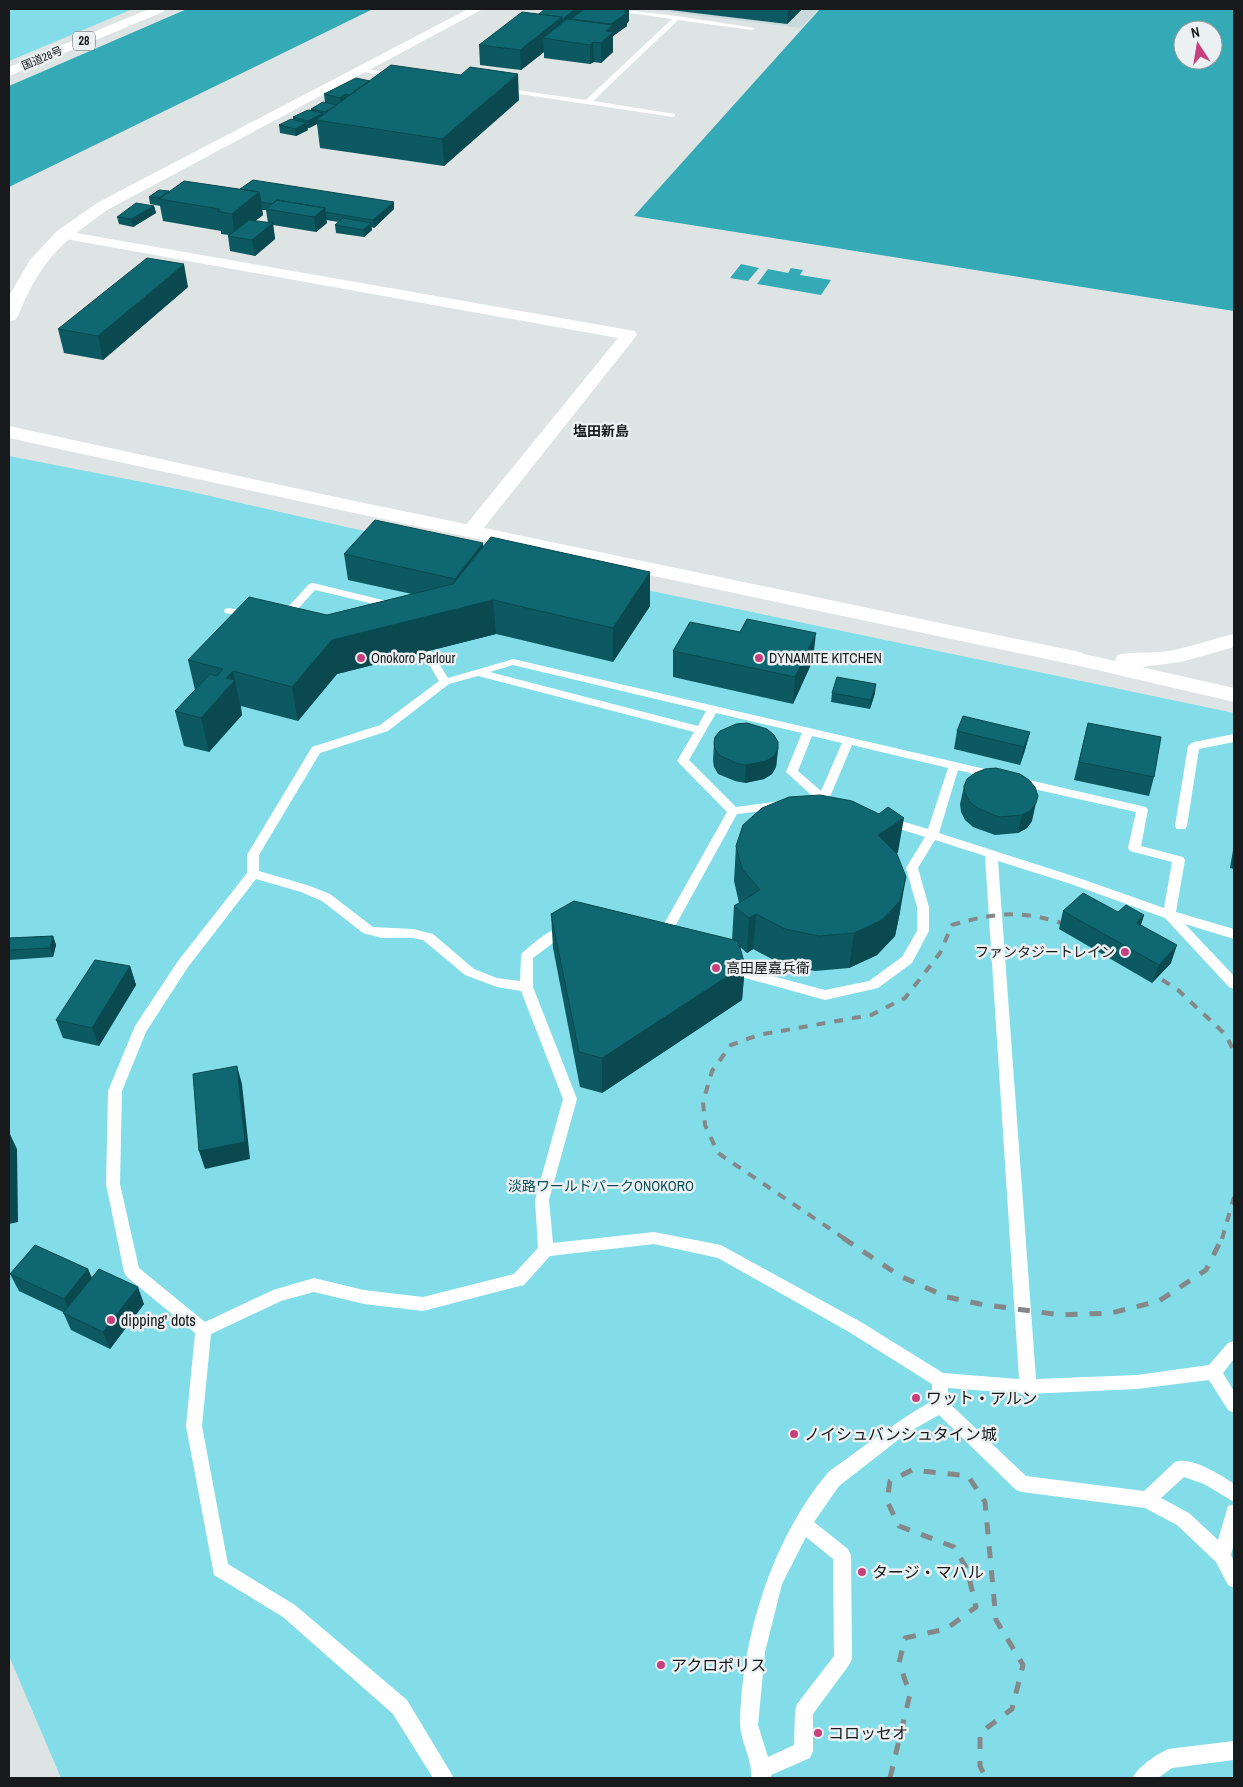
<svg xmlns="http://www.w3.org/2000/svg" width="1243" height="1787" viewBox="0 0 1243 1787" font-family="'Archivo Narrow','Noto Sans JP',sans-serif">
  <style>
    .built { fill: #cad9db }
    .green { fill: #82dde9 }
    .water { fill: #34aab7; fill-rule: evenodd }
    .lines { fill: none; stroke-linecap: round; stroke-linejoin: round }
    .lane { fill: #fff; fill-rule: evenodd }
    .street { fill: #fff; fill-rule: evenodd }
    .secondary { fill: #fff; fill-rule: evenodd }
    .highway { fill: #fff; fill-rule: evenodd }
    .rail-far1 { stroke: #848889; stroke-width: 4; stroke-dasharray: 9 9; stroke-linecap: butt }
    .rail { stroke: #848889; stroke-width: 5; stroke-dasharray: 12 12; stroke-linecap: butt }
    .wall { fill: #0d5961; fill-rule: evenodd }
    .shaded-wall { fill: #0a494f }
    .building { fill: #0f6871; stroke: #0a494f }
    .poi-dot { fill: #c73f7d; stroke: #ebf1f2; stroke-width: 2 }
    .labels { text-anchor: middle; stroke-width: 5; stroke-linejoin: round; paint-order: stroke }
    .far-street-label { font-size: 11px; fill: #17191a; stroke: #ebf1f2 }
    .shield { fill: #ebf1f2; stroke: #575a5b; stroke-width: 1 }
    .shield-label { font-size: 12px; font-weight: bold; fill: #17191a }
    .far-quarter-label { font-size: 14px; font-weight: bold; fill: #17191a; stroke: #ebf1f2 }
    .poi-label { font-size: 14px; fill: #17191a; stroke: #ebf1f2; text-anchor: start }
    .park-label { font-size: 14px; fill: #074d54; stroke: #ebf1f2 }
    .near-poi-label { font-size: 16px; fill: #17191a; stroke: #ebf1f2; text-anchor: start }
  </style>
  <rect width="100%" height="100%" fill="#dee4e4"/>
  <path class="built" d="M645,9H818L801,28Z"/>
  <path class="green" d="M9,9H133L9,61Z
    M9,456L188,491L346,527L1234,713V1778H61L9,1656Z"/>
  <path class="water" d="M187,9H373L9,187V86Z
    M820,9L1234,10V311L634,216ZM1183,30H1213V60H1183Z
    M741,264L759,268L748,281L730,278Z
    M791,268L803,270L800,275L831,280L821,295L757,284L768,269L788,273Z"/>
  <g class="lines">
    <path class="lane" d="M601,9H616L677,16L755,28L752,30L678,20L593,101L675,114V116L673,117L500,91L499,90L502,88L586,100L672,19Z
      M358,68L395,73L398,75L395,77L356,71L355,70Z
      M313,583L399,604L400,606L395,609L315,590L286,622H278L277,620L278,618L309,584Z
      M229,608L255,613L256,615L251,618L225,613L224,611L225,609Z
      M419,636L424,639L448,678L513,659L998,772L1000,775L998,778L994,779L958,770L939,833L1079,878L1164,908L1172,862L1130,851L1128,848L1136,812L1016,785L1010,781L1016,777L1146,807L1148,810L1141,846L1183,857L1185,860L1176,912L1234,929V939L1185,924L1234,976V989L1229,987L1165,918L1071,884L998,861L1036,1379L1137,1375L1209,1365L1228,1343L1234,1341V1359L1223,1373L1234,1391V1413L1228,1410L1209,1380L1137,1389L1028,1394L948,1388V1402L1026,1476L1144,1491L1175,1462C1191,1456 1221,1475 1234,1484V1502L1204,1484L1184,1477L1161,1498L1189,1513L1218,1540L1228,1506L1234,1504V1543L1231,1555L1234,1561V1588L1228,1585L1216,1562L1177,1525L1145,1508L1022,1492L1016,1490L939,1415L907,1433L839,1486L814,1522L848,1549L851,1555L852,1659L849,1665L813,1714V1751L810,1758L771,1775V1778H751C753,1759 740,1742 740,1723C741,1639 772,1540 826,1475C833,1467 845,1461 853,1454C879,1435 904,1417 932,1401V1384L849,1332L718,1258L654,1244L550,1256L524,1285L423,1311L364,1304L314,1292L281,1301L211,1334L202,1426L228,1564L295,1605L407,1700L454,1778H433L393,1714L283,1617L214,1575L186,1426L195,1333L127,1277L124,1272L106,1184L108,1091L135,1026L178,961L247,873V855L312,747L380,725L439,681L414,639ZM513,665L706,711L698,726L490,672ZM478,676L694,732L677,761L727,812L656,938L657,941H667L737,814L780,809L786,805L780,801L736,807L689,760L716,713L802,733L786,772L819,802L823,803L829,799L852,745L948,768L928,829L888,817L882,821L884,824L925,837L906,868L917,907V931L902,957L869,981L825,990L746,969L728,962L723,964L721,967L723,970L738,976L825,1000L878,988L912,963L929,931V907L918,868L935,840L985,856L1019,1379L943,1373L861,1322L721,1245L654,1232L553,1243L549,1200L577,1099L533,987V958L561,937L573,934L574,931L573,928C554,922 536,942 522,953L521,956L520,981L497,978L474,969L433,934L413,929L373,927L330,894L310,886L259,871V855L320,753L388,731L449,684ZM812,736L842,743L821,791L798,771ZM256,879L301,892L322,901L363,933L382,938H413L423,940L465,975L497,987L521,991L563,1099L535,1200L538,1248L514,1274L423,1297L364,1290L314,1278L273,1290L205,1322L139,1268L120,1184L122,1091L146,1032L188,967ZM806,1537L833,1559L834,1656L797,1704L795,1711L794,1745L768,1757L758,1725L765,1652L782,1584Z
      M1234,734V742L1199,749L1187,826L1185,829H1177L1175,826L1188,746L1194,742Z
      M1234,1741V1760L1172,1768L1158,1778H1133C1138,1766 1156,1755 1168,1749Z"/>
    <path class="street" d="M65,231L629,330L635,331L637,335L479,534L472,536L465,534L462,530L465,526L618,338L60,238L58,235L60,232Z
      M1234,634V647L1181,662L1141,667L1234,688V702L1067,663L1064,658L1067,653L1075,652L1115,661L1117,655C1134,651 1152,654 1169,651C1191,647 1212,639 1234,634Z"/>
    <path class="secondary" d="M468,9H483L109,209C59,244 41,260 18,316L15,320L9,321V296L30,260L56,232L97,203Z
      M9,426L331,496L1075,651L1083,653L1087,658L1083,663L1075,665L331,508L9,438Z"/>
    <path class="highway" d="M149,9H165L163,12L9,76V67Z"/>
    <path class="rail-far1" d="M1147,970L1178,990L1226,1035L1234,1052
      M845,1239L718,1153L705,1125L703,1102L712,1071L731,1045L758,1035L871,1015L905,998L940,953L952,925C1000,911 1026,910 1073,927
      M1222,1239L1234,1197"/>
    <path class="rail" d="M843,1238L900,1276L947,1297L980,1304L1061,1315L1111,1313L1159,1301L1206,1270L1222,1238
      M890,1778L910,1694L899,1663L905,1638L946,1629L976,1607L967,1569L954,1547L899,1526L887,1501L890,1481L912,1470L968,1476L985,1502L996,1620L1023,1665L1012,1709L980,1733V1766L986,1778"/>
  </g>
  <path class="wall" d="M629,9V21L627,23V26L613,36V52L601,63L594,62L590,64L544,58V52L521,70L480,65L479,45L539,14Z
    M662,9H802L787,24Z
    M370,81L519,100L444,166L320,148L317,124L309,128H307L308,130L296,136L280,133L279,125L293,120V117L311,110V109L325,103L324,94Z
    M240,189L394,202V209L374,228L371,227L372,230L364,237L336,233L335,225L339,222L326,220L327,223L316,232L273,225L275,239L255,256L230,251L228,236L229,235L221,234V231L163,221L160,206L150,204L149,197L169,191ZM262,210H266L268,223L255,221L263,215Z
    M154,206L156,213L133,227L119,224L117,217Z
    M188,287L103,360L64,353L58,329Z
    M483,543V547L650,572V606L613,662L496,634L337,674L298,721L241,706L242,715L209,752L184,746L175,711L195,690L188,660L327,615L412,594L348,580L344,554Z
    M740,632L813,660L793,704L673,677V651Z
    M832,693H875L870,709L831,702Z
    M1088,723L1154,777L1149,796L1074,780Z
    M957,731L1030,732L1025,750L1020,765L954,749Z
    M714,743L778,749L776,767L772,774L764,779L745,783L735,781L718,774L714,767L713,761Z
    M996,768L1032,821L1027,828L1018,833L995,835L973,827L965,820L961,812L960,804L964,786Z
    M1234,844V869L1230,868Z
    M736,846L898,852L897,854L900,912L895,936L877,955L849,968L815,971L781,964L753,949L747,953L740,947L745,965L742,1000L602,1093L580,1087L553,948L551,914L732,940L734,906L739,903L734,881Z
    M1063,911L1118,912L1144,915L1141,925L1171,963L1152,983L1059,929Z
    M53,936L56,945L53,957L9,960V938Z
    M130,966L136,985L99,1046L63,1038L56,1020Z
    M88,1269L92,1278L144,1304L110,1349L71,1330L63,1312L19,1291L10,1274Z"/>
  <path class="shaded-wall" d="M575,9H586L575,22L543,38L544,52L521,70L520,50L562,17Z
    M629,9V21L627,23V26L613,36V52L601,63V43L608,27Z
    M788,9H802L787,24Z
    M593,42L594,62L590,64V45Z
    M518,74L519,100L444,166L442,139Z
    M346,94L348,108L342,112L340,98Z
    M323,113L324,120H316L317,124L309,128L308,121Z
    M307,123L308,130L296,136L295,129Z
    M259,192L263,215L235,236L232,214Z
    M394,202V209L374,228L373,220Z
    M154,206L156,213L133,227L131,219Z
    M325,208L327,223L316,232L314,217Z
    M273,223L275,239L255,256L252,240Z
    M371,223L372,230L364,237L363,230Z
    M184,264L188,287L103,360L98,336Z
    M483,543L485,569L457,605L455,579Z
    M650,572V606L613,662V628Z
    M493,600L496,634L337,674L298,721L292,687L332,640Z
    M816,633L813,660L793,704L795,677Z
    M233,671L235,681V680L242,715L209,752L201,718L226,678Z
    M876,684L875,693L870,709L871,700Z
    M1030,732L1025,750L1020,765L1024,747Z
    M778,749L776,767L772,774L764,779L745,783L746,765Z
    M1036,803L1032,821L1027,828L1018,833L1022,815Z
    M904,818L898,852L873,870L878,835Z
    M906,877L900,912L895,936L877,955L849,968L854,933Z
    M756,914L753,949L747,953L749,918Z
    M1144,915L1138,933L1137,923Z
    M53,936L56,945L53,957L50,948Z
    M1177,945L1171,963L1152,983L1159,965Z
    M745,965L742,1000L602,1093V1058Z
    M130,966L136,985L99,1046L92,1028Z
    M237,1066L242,1084L250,1159L205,1169L199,1151Z
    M9,1132L17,1149L18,1222L9,1224Z
    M88,1269L95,1287L71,1316L64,1299Z
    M138,1287L144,1304L110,1349L103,1332Z"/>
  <path class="building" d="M545,9H575L562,20V17L539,14Z
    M584,9H628L624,12L627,13L611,24L571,19Z
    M522,12L562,17L520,50L479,45Z
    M567,19L613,25L606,31L613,32L601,43L593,42L590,45L543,38Z
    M391,65L461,75L470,67L518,74L442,139L316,120Z
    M356,78L370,81L363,86L354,91H356L350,95L346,94L340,98L324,94Z
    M323,102L337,105L325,112L311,109Z
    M308,110L323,113L308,121L293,117Z
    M291,119L307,123L295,129L279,125Z
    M253,180L394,202L373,220L325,212V208L277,200L272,204L261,202L259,192L240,189Z
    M184,181L259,192L232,214L217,211L220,209L159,199Z
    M159,190L169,191L159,198L149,197Z
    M277,200L325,208L314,217L266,209Z
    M136,203L154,206L131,219L117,217Z
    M343,218L371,223L363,230L335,225Z
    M249,220L273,223L252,240L228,236Z
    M147,258L184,264L98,336L58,329Z
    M375,520L483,543L455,579L344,554Z
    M491,537L650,572L613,628L493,600L332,640L292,687L233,671L226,678L235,680L201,718L175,711L210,674L217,676L223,669L188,660L249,597L327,615L453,584Z
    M747,619L816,633L795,677L673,651L690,622L740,632Z
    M837,677L876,684L871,700L832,693Z
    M963,716L1030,732L1024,747L957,731Z
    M747,723L767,729L774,735L778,742V749L774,756L766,761L746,765L736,763L719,755L715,749L714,743L715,737L720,731L736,724Z
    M1088,723L1161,737L1154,777L1079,762Z
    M996,768L1020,774L1029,780L1035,787L1038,796L1036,803L1031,810L1022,815L999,817L977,808L969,801L965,793L964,786L967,779L975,773L985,769Z
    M820,795L852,801L879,814L888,807L904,818L878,835L897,854L906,877L900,901L882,920L854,933L819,936L785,929L756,914L749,918L734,906L760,890L742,869L736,846L743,825L762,808L789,797Z
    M1083,893L1118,912L1126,905L1144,915L1137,923L1177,945L1159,965L1063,911Z
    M574,901L738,941L745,965L602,1058L579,1052L551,914Z
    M53,936L50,948L9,950V938Z
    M95,960L130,966L92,1028L56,1020Z
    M237,1066L245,1142L199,1151L193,1074Z
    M9,1132L10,1205H9Z
    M35,1245L88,1269L64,1299L10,1274Z
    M99,1269L138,1287L103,1332L63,1313Z"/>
  <g class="poi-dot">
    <circle cx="361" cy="658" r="5"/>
    <circle cx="759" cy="658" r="5"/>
    <circle cx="1125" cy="952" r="5"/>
    <circle cx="716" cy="968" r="5"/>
    <circle cx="111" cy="1320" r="5"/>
    <circle cx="916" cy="1398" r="5"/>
    <circle cx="794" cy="1434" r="5"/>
    <circle cx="862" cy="1572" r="5"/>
    <circle cx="661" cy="1665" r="5"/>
    <circle cx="818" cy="1733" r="5"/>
  </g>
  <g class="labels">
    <g class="far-street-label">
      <text transform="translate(42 58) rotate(-23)" y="4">国道28号</text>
    </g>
    <rect class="shield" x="73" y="31.5" width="22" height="19" rx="4"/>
    <g class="shield-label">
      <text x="84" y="45">28</text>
    </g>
    <g class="far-quarter-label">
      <text x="601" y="436">塩田新島</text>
    </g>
    <g class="poi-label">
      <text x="371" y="663">Onokoro Parlour</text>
      <text x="769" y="663">DYNAMITE KITCHEN</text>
      <text x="1115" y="957" text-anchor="end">ファンタジートレイン</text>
      <text x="726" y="973">高田屋嘉兵衛</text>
    </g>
    <g class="park-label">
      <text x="601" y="1191">淡路ワールドパークONOKORO</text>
    </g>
    <g class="near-poi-label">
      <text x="121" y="1326">dipping' dots</text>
      <text x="926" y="1404">ワット・アルン</text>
      <text x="804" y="1440">ノイシュバンシュタイン城</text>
      <text x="872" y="1578">タージ・マハル</text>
      <text x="671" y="1671">アクロポリス</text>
      <text x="828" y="1739">コロッセオ</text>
    </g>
  </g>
  <rect width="1243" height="1787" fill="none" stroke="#17191a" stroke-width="20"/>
  <g transform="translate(1198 45) rotate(348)"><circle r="24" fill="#ebf1f2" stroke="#969b9c"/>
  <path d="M0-4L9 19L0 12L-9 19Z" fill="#c73f7d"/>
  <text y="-8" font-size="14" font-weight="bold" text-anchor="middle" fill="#17191a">N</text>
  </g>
</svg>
